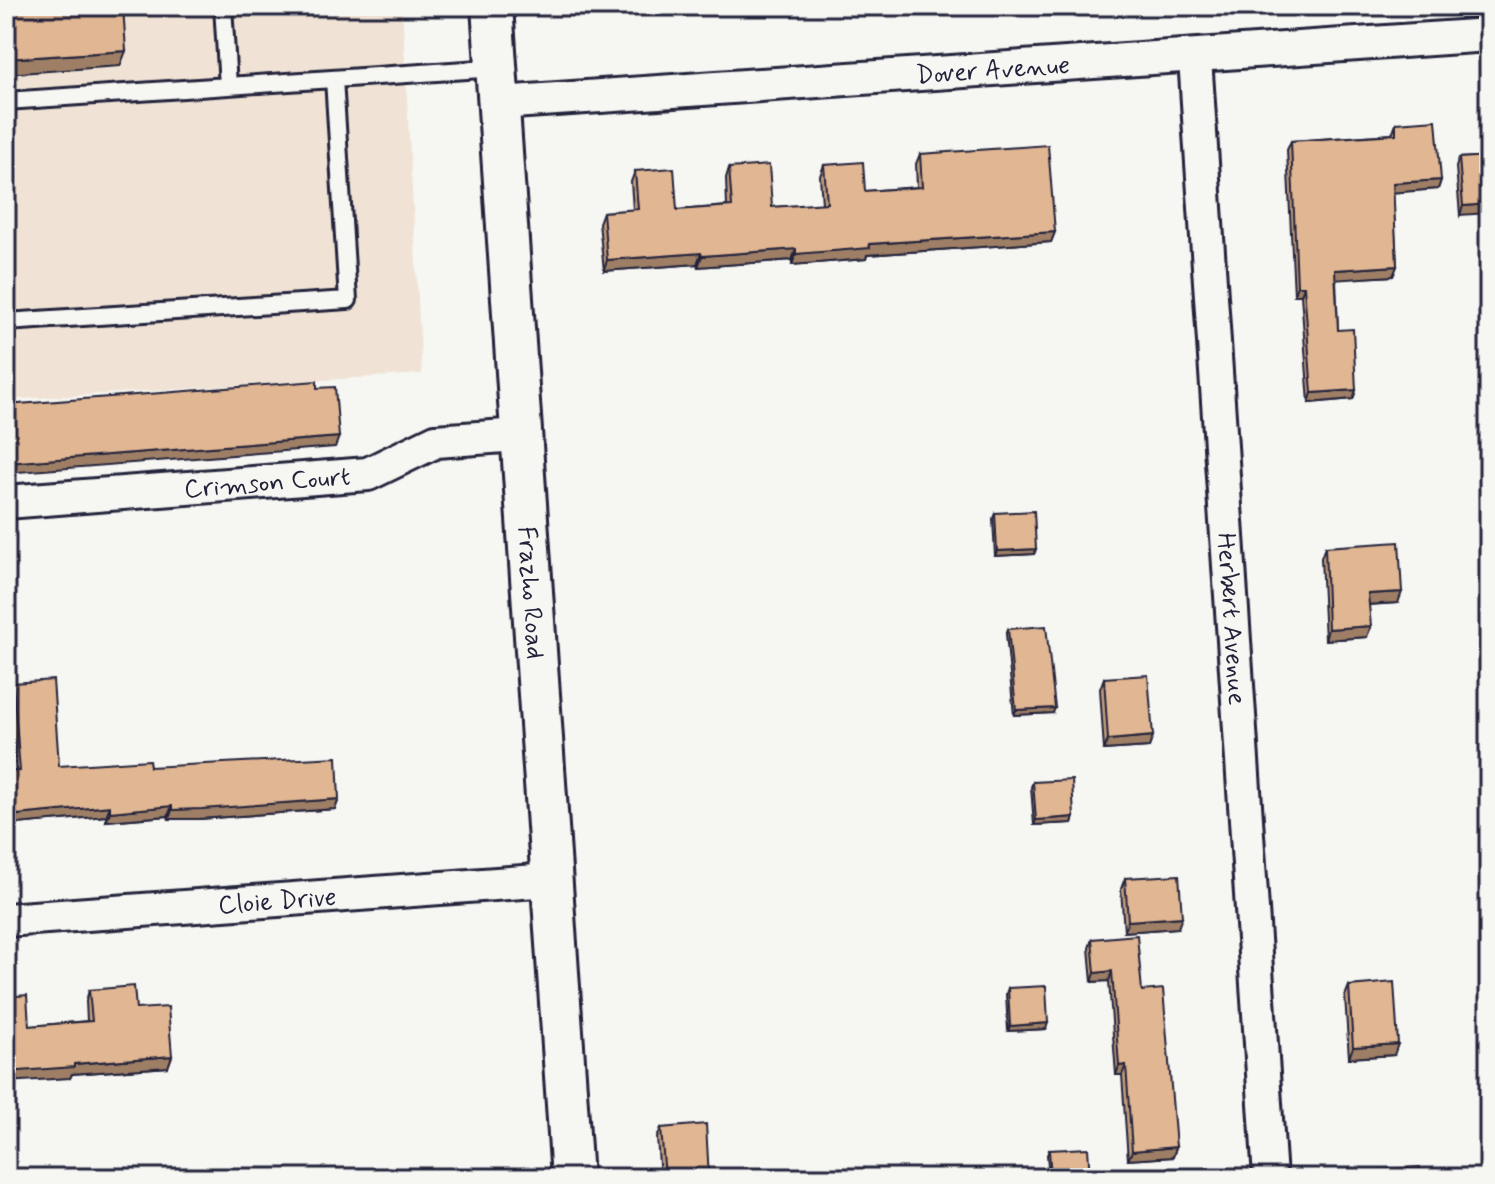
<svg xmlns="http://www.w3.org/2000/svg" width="1495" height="1184" viewBox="0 0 1495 1184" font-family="Mynerve,sans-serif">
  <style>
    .built { fill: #f0e3d5 }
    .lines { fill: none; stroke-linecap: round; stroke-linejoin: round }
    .service-casing { stroke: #22223b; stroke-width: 22 }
    .minor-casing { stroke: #22223b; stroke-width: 38 }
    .tertiary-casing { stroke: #22223b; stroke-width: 46 }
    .service { stroke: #f6f6f2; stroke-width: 16 }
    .minor { stroke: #f6f6f2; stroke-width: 32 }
    .tertiary { stroke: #f6f6f2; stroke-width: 40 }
    .wall { fill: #c29d7e; stroke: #22223b; stroke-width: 2 }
    .shaded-wall { fill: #9e7f66; stroke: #22223b; stroke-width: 2 }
    .building { fill: #e1b692; stroke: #22223b; stroke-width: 2 }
    .labels { text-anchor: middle; stroke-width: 8; stroke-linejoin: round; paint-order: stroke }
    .street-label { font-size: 26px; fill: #22223b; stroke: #f6f6f2 }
  </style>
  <rect width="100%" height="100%" fill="#f6f6f2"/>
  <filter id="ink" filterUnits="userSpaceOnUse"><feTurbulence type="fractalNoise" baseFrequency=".0125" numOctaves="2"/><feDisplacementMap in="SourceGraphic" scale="16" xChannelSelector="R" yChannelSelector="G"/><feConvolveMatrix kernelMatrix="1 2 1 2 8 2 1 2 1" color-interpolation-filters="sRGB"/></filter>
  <g filter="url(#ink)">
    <path class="built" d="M6,6H402L422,374L6,400Z"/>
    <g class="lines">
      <defs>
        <path id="service" d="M223,6L228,86L496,68
          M6,101L228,86
          M6,322L348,300L334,79"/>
        <g id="minor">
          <path id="s1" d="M1195,58L1270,1178"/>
          <path id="s2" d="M498,103L1489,35"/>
          <path id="s3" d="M6,502L368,474L436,441L520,435"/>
          <path id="s4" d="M6,920L550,880"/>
        </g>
        <g id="tertiary">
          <path id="s5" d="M492,6L572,1178"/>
        </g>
      </defs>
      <use href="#service" class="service-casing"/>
      <use href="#minor" class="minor-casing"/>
      <use href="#tertiary" class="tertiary-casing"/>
      <use href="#service" class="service"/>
      <use href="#minor" class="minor"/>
      <use href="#tertiary" class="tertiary"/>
    </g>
    <path class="wall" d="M1396,123L1441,180L1438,189L1393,192L1397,266L1393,276L1336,279L1338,330L1356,390L1353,399L1309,403L1301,295H1294L1287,150L1291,141L1392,134Z
      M920,154L1055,232L1051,242L867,255L866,259L792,265V260L698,267L697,264L604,271L599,223L603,212L633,210L631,182L635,171L677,210L727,206L726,178L729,168L772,207L822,204L820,176L824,165L865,191L917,187L916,164Z
      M1489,156L1460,215L1456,167L1459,158Z
      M995,513L1036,549L1034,554L995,556L993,519Z
      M1325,547L1398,603L1369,605L1367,637L1325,640L1321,558Z
      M1008,629L1053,713L1014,715L1006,634Z
      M1104,678L1153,736L1149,747L1104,750L1100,689Z
      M13,683L59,766L150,767L339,799L335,809L199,819H169L168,816L106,821V816L6,825V772L16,771L9,693Z
      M1033,782L1074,817L1072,823L1034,825L1031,787Z
      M1125,878L1178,928L1124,932L1121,889Z
      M1092,939L1142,991L1176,1147L1173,1157L1128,1160L1122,1075H1116L1109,981L1092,982L1089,948Z
      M1349,986L1394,1055L1349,1058L1345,996Z
      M1008,988L1046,1029L1008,1031L1006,994Z
      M89,990L136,1009L172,1056L168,1067L72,1074L70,1078L29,1026L87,1021L86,1001Z
      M661,1128L709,1178H660L657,1138Z
      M1049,1150L1090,1178H1049L1047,1155Z"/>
    <path class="shaded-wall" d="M580,6H663L578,13Z
      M126,51L120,66L6,74V59Z
      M1441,180L1438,189L1389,193L1393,183Z
      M1489,204V213L1460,215L1463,206Z
      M1055,232L1051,242L867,255L866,259L792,265L796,254L869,244Z
      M796,249L792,260L698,267L702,256Z
      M701,253L697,264L604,271L607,260Z
      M1397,266L1393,276L1332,280L1335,270Z
      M1297,286H1304L1301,295H1294Z
      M1356,390L1353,399L1309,403L1312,393Z
      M339,437L335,447L6,473V463Z
      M1036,549L1034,554L995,556L997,551Z
      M1402,592L1398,603L1364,605L1368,594Z
      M1371,626L1367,637L1325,640L1328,629Z
      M1055,708L1053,713L1014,715L1016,710Z
      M1153,736L1149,747L1104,750L1108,740Z
      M339,799L335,809L199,819H169L172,810Z
      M110,806L106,816L6,825V816Z
      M172,806L168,816L106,821L110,812Z
      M1074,817L1072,823L1034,825L1036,820Z
      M1182,917L1178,928L1124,932L1128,921Z
      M1112,971L1109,981L1092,982L1095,973Z
      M1048,1023L1046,1029L1008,1031L1010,1026Z
      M1398,1044L1394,1055L1349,1058L1353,1047Z
      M172,1056L168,1067L72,1074L70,1078L6,1082V1072L74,1064Z
      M1126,1065L1122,1075H1116L1119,1066Z
      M1176,1147L1173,1157L1128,1160L1132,1151Z"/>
    <path class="building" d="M6,6H123L126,51L6,59Z
      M1436,120L1441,180L1393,183L1397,266L1335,270L1338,330L1353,329L1356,390L1312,393L1304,286H1297L1291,141L1396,134V123Z
      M1048,145L1055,232L869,244L870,248L796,254V249L702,256L701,253L607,260L603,212L638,209L635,171L674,168L677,210L732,206L729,168L769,165L772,207L827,203L824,165L863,162L865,191L922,187L920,154Z
      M1489,156V204L1463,206L1459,158Z
      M317,381V388L335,387L339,437L6,463V405Z
      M1034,511L1036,549L997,551L995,513Z
      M1399,542L1402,592L1368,594L1371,626L1328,629L1325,547Z
      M1046,626L1055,708L1016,710L1008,629Z
      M1148,675L1153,736L1108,740L1104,678Z
      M53,680L59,766L149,760L150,767L337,757L339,799L202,809L172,810V806L110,812V806L6,816V772L20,771L13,683Z
      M1072,780L1074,817L1036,820L1033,782Z
      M1179,875L1182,917L1128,921L1125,878Z
      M1137,935L1142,991L1163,989L1176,1147L1132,1151L1126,1065L1119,1066L1112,971L1095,973L1092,939Z
      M1394,982L1398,1044L1353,1047L1349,986Z
      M134,986L136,1009L168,1007L172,1056L74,1064V1067L6,1072V997L27,995L29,1026L92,1021L89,990Z
      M1046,986L1048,1023L1010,1026L1008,988Z
      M706,1124L709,1178H665L661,1128Z
      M1088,1148L1090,1178H1051L1049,1150Z
      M1420,1167L1421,1178H1356L1355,1172Z"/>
  </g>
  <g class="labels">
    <g class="street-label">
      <text dy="9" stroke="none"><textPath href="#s2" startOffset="496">Dover Avenue</textPath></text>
      <text dy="9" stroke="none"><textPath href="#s3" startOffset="262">Crimson Court</textPath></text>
      <text dy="9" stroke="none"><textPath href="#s5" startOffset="588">Frazho Road</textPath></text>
      <text dy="9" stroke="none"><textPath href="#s1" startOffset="562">Herbert Avenue</textPath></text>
      <text dy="9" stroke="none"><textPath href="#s4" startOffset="272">Cloie Drive</textPath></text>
    </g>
  </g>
  <rect width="1495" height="1184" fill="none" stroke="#f6f6f2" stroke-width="32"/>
  <rect x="16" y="16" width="1463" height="1152" fill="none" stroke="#22223b" stroke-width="3" filter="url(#ink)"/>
</svg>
